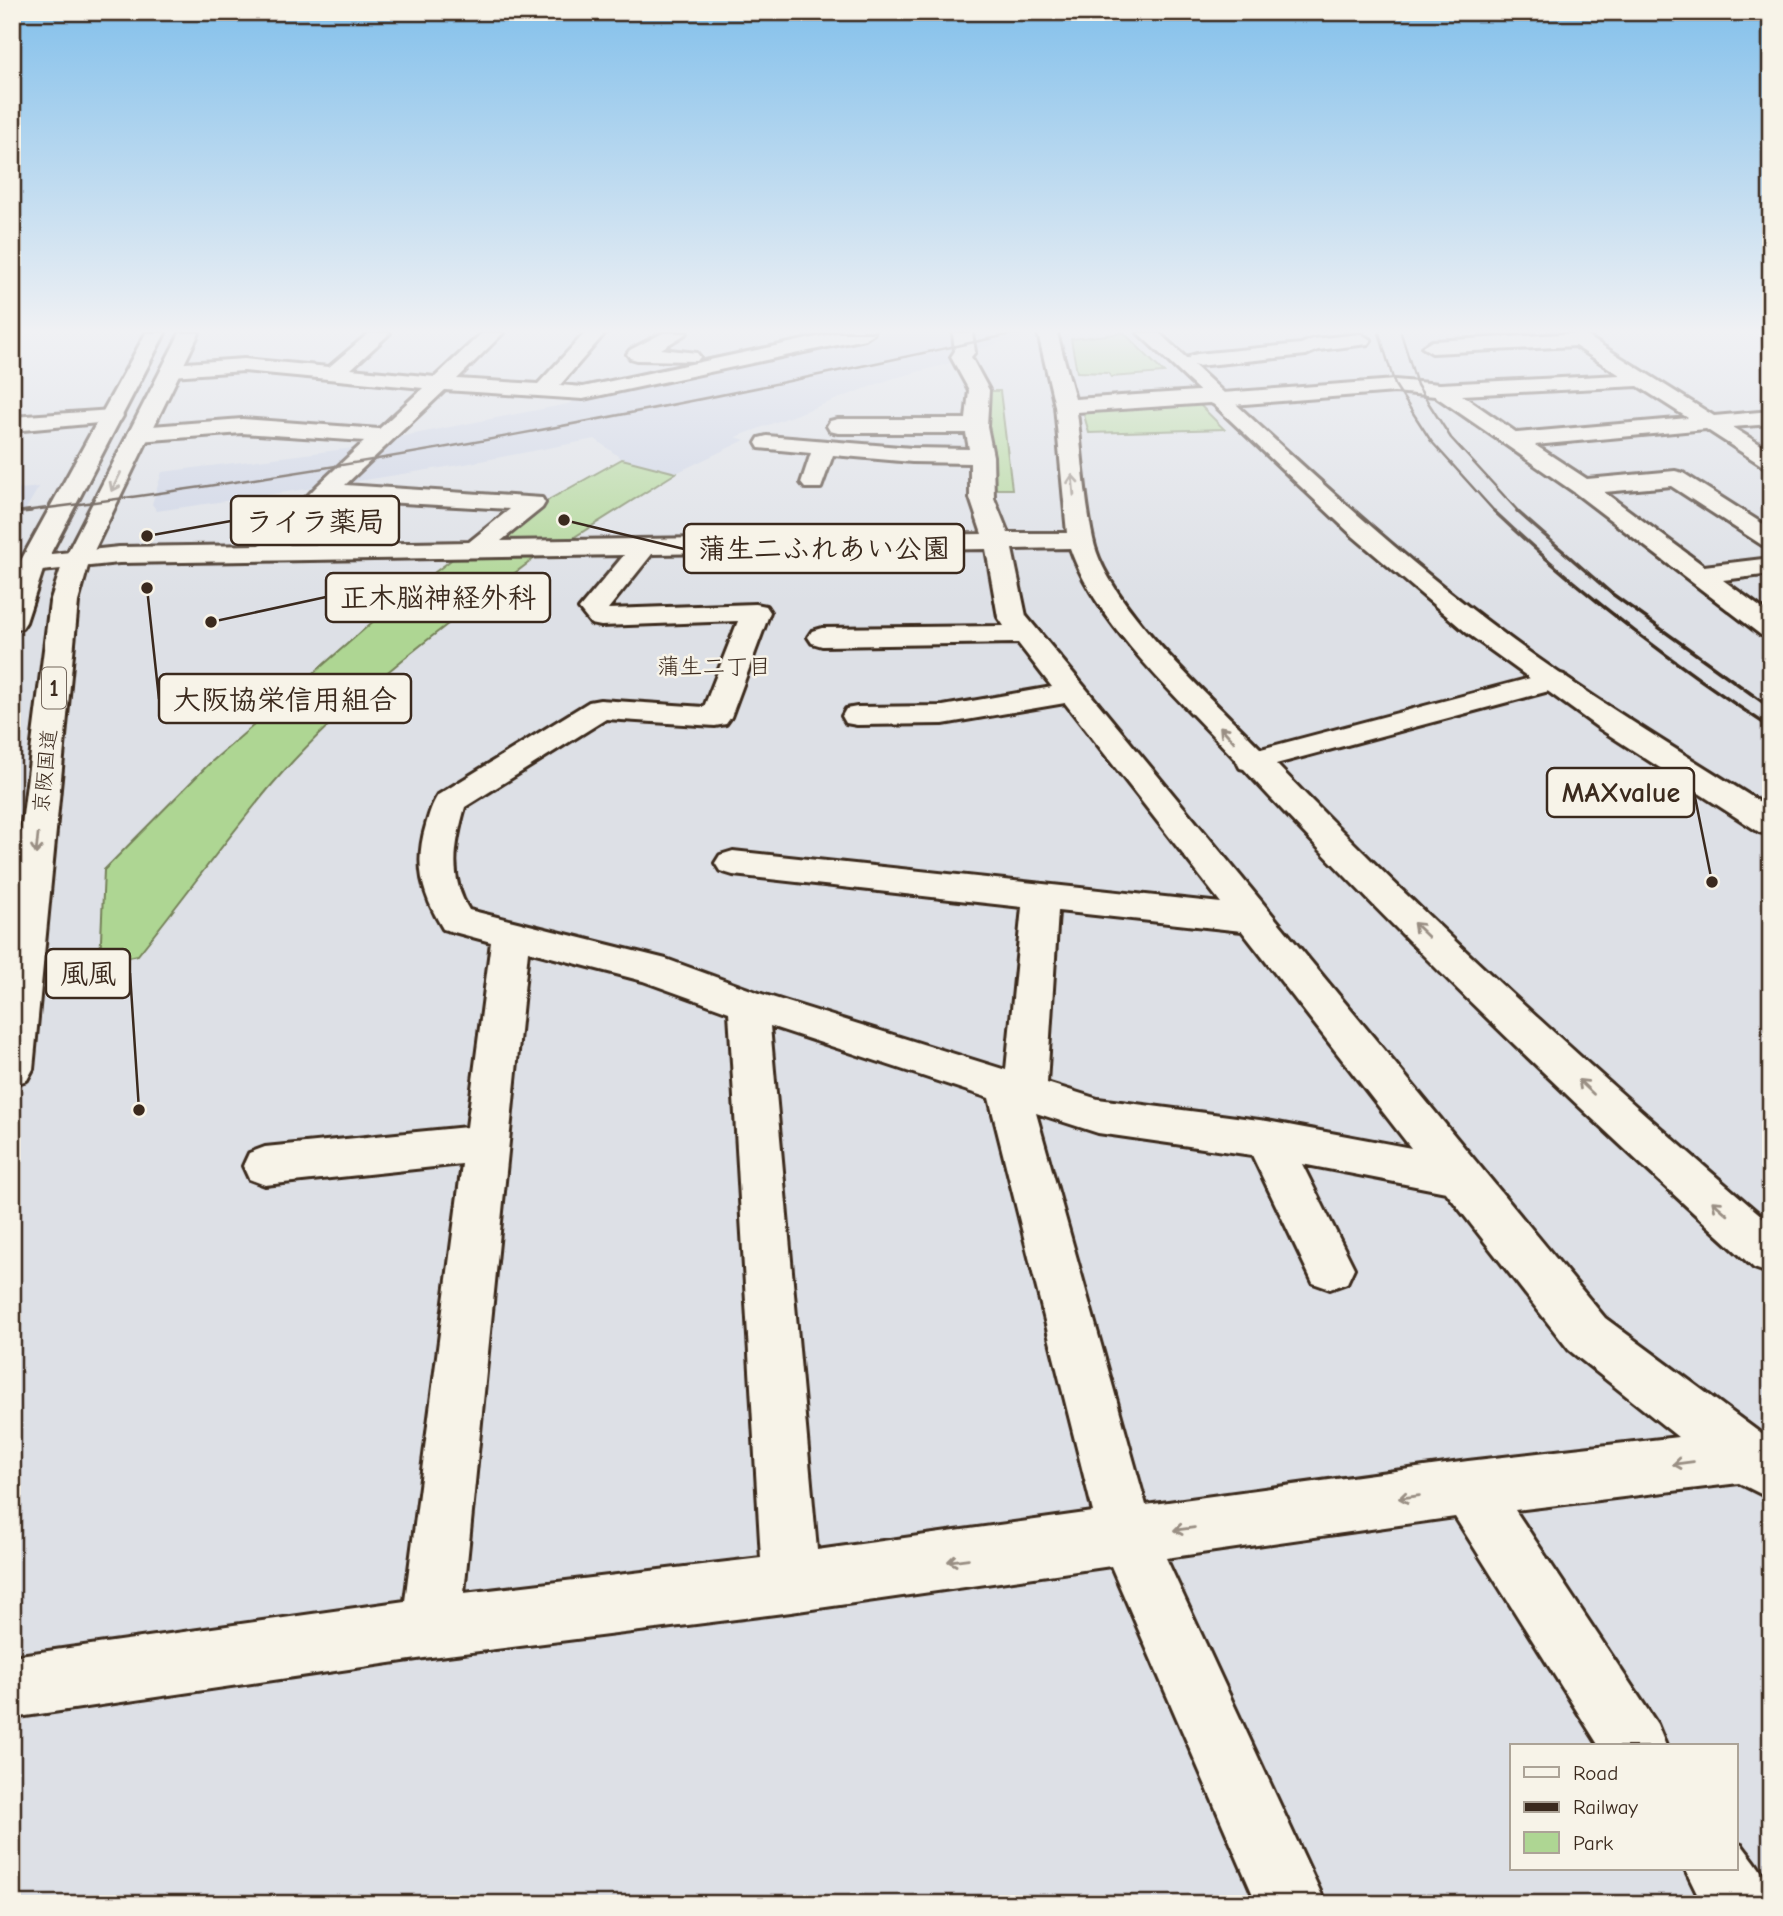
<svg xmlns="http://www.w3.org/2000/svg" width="1783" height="1916" viewBox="0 0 1783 1916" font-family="'Comic Neue','Klee One',sans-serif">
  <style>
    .built { fill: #cbd2e4 }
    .green { fill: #aed693; stroke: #748058; stroke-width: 2 }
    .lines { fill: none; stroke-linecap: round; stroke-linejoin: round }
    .street-casing { stroke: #3b2a1e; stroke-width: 6 }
    .secondary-casing { stroke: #3b2a1e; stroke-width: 6 }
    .highway-casing { stroke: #3b2a1e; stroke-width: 6 }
    .street { fill: #f7f3e8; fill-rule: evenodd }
    .secondary { fill: #f7f3e8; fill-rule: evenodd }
    .highway { fill: #f7f3e8; fill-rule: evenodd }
    .rail-far1 { stroke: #3b2a1e; stroke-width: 2.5 }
    .rail { stroke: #3b2a1e; stroke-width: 3.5 }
    .oneway { stroke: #998e83 }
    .labels { text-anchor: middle; stroke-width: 5; stroke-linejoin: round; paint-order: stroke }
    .far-street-label { font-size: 21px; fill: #3b2a1e; stroke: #f7f3e8 }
    .far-neighbourhood-label { font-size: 23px; fill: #3b2a1e; stroke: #f7f3e8 }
    .shield { fill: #f7f3e8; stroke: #73665b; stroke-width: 2 }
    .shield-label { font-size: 24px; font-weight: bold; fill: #3b2a1e }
    .leader { fill: none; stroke: #3b2a1e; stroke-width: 2.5 }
    .callout-dot { fill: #3b2a1e; stroke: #f7f3e8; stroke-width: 2.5 }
    .callout { fill: #f7f3e8; stroke: #3b2a1e; stroke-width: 2.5 }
    .callout-label { font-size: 28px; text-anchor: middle; font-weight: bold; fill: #3b2a1e }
  </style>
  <rect width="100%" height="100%" fill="#dde0e6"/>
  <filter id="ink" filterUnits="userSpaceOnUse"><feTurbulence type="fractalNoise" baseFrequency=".0143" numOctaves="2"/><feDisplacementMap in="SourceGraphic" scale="14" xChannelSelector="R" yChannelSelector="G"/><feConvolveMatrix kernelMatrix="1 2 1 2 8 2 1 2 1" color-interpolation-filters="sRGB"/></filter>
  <g filter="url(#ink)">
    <path class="built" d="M885,333H1030V336L954,354L955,362L891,379L736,437L745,440L676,473L622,459L595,439L465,464L346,483L394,438L568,404L580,398Z
      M353,448L320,487L157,511L152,504L162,472Z
      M39,487L13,530H12V490Z"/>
    <path class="green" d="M1124,333L1164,373L1111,377L1108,373L1077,372L1071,339Z
      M984,391H1000L1012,489H996L991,471Z
      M1196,401L1224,429L1089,433L1082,408Z
      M622,459L676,473L568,541L506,545L500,540L550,499Z
      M543,552C447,624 348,695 269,788C224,842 182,900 138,955L100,963L104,870L209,764L399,599L458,555Z"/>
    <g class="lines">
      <defs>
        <path id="street" d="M369,333H390L351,369L435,377L482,333H503L457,379L538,384L585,333H605L560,385L583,387L836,333H874L865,339L583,399L445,390L345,485L542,498L545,503L542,508L501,541L982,534L970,498V463L912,462L833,455L821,488H805L801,483L811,453L759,448L756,443L759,438L767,436L912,448L969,449L966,433H838L830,431L827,426L830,421L838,419H966L969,390L951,357L955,351L953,333H972L975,352L971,357L989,390L987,426L993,456L994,498L1008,533H1067L1055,406L1038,333H1057L1075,399L1213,390L1222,393L1395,380L1440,384L1620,375L1575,346L1432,353L1422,347L1432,341L1582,333L1714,416L1771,411V424L1732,427L1771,451V468L1763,466L1706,429L1535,445L1587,479L1675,471L1683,473L1771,529V548L1762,545L1671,486L1604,492L1704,566L1771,558V574L1723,580L1771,615V637L1761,635L1574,492L1435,396L1395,392L1219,406L1210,403L1077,412C1082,453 1084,497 1093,539C1106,605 1213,699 1261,749L1553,672L1564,675L1568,681L1564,687L1276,764C1432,926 1600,1077 1771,1224V1274L1754,1268C1578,1108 1405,944 1244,769L1240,768L1236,760C1180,699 1097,626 1070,548L1012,549L1026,616L1605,1318L1771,1441V1499L1739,1483L1515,1510L1657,1724L1666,1746H1599L1455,1517L1166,1558L1326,1904H1257L1111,1566L791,1612L431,1657L12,1718V1656L405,1601L462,1164L265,1185L249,1179L243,1166L249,1153L265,1147L467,1127L491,942L443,929C422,894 414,865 426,825C429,814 432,804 438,795L589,702L600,700L704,707L738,621L601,626L591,624L579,609L624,555L119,563L32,572L23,570L19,564L23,558L32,556L119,547L260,545L317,486L365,441L242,433L139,441L131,439L128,434L131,429L139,427L242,419L379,429L423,388L244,371L171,376L164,374L161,370L164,366L171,364L244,359L329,367ZM1638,386L1688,418L1517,433L1462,395ZM331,499L510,509L469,542L289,545ZM986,549L998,617L1004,626L822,628L812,631L808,637L812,643L822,646L1018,643L1052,687L943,706L857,707L846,709L842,716L846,723L857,725L943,724L1065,703L1221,903L733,851L720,855L715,863L720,871L733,875L1022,907L1006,1070L762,994L666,959L469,910C448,877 455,843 465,807L606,719L715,726L726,724L731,717L770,612L766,606L756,604L608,609L652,554ZM1058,911L1242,931L1411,1148L1267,1121L1098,1099L1047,1083ZM528,951L643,981L729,1012L761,1558L464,1593ZM770,1026L989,1098L1093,1512L817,1550ZM1036,1113L1098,1133L1252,1155L1313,1283L1330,1289L1347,1283L1354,1268L1302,1164L1446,1192L1569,1350L1678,1437L1468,1461L1146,1505Z
          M663,333H687L661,349L697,353L700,357L697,361L637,360L630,358L627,354L630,350Z
          M1361,334L1371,340L1368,344L1318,350L1306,355L1197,366L1190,364L1187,360L1190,356L1197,354L1301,344L1313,339Z
          M112,410L120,411L123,416L120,421L12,431V417Z
          M1736,1843L1742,1845C1756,1864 1771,1879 1771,1904H1702L1685,1869H1736Z"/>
        <path id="secondary" d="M1138,333H1159C1266,431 1371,533 1487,621C1577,690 1675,748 1771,809V835L1759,832L1600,729L1467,633L1354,537Z"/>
        <path id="highway" d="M146,333H165L45,564L26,622L22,628L12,630V582L19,564Z
          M180,333H199L90,559L78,602L33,1069L27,1080L12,1085V902L50,602L64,559Z"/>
      </defs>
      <use href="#street" class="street-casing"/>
      <use href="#secondary" class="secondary-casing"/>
      <use href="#highway" class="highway-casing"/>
      <use href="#street" class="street"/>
      <use href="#secondary" class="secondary"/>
      <use href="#highway" class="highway"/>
      <path class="rail-far1" d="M1379,333L1395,385L1431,441L1495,512
        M1401,333L1417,385L1451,438L1519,512
        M16,512C353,471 685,405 1016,333"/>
      <path class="rail" d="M1494,511C1579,592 1672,663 1771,728
        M1517,511L1611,593L1771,708
        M12,513L31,511"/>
    </g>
    <defs><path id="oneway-shaft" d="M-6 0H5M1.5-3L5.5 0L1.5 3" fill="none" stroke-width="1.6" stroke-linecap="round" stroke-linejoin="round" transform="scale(1.75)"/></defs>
    <g class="oneway">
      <use href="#oneway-shaft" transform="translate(116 482) rotate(116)"/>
      <use href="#oneway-shaft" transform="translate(1073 485) rotate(-95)"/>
      <use href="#oneway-shaft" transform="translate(1227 734) rotate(-132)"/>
      <use href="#oneway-shaft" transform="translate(37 844) rotate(96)"/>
      <use href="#oneway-shaft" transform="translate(1421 930) rotate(-136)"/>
      <use href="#oneway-shaft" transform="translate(1586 1087) rotate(-136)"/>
      <use href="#oneway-shaft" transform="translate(1720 1208) rotate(-139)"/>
      <use href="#oneway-shaft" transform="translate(1683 1463) rotate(173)"/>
      <use href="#oneway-shaft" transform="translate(1409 1497) rotate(172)"/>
      <use href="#oneway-shaft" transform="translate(1184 1529) rotate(172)"/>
      <use href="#oneway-shaft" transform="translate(958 1560) rotate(172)"/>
    </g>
  </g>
  <linearGradient id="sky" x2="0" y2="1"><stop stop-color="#83c0eb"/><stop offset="0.55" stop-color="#f0f1f4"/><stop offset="1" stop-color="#f0f1f4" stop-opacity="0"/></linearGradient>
  <rect width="1783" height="602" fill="url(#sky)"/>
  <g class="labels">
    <g class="far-street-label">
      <text transform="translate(45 771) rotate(-84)" y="7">京阪国道</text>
    </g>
    <g class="far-neighbourhood-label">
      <text x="714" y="674">蒲生二丁目</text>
    </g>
    <rect class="shield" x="42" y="667.5" width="24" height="41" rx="5"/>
    <g class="shield-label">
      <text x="54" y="696">1</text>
    </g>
  </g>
  <path class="leader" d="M147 536L231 521M564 520L684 549M211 622L326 597M147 588L159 699M1712 882L1694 792M139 1110L130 973"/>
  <g class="callout-dot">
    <circle cx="147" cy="536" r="7"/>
    <circle cx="564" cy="520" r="7"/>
    <circle cx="211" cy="622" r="7"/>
    <circle cx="147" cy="588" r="7"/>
    <circle cx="1712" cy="882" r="7"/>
    <circle cx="139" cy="1110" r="7"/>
  </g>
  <g class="callout">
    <rect x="231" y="496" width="168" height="49" rx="7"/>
    <rect x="684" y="524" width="280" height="49" rx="7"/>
    <rect x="326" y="573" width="224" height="49" rx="7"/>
    <rect x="159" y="674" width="252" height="49" rx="7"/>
    <rect x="1547" y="768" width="147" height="49" rx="7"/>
    <rect x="46" y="949" width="84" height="49" rx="7"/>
  </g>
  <g class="callout-label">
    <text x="315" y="531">ライラ薬局</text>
    <text x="824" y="558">蒲生二ふれあい公園</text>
    <text x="438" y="607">正木脳神経外科</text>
    <text x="285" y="709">大阪協栄信用組合</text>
    <text x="1621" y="802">MAXvalue</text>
    <text x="88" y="983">風風</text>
  </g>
  <rect width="1783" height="1916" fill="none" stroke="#f7f3e8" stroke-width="42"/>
  <rect x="21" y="21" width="1741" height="1874" fill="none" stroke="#3b2a1e" stroke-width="2.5" filter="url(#ink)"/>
  <rect x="1510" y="1744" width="228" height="126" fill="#f7f3e8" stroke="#aca397" stroke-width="2"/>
  <rect x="1524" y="1767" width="35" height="10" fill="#f7f3e8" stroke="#aca397" stroke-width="2"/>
  <text x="1573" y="1780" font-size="21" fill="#3b2a1e">Road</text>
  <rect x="1524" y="1802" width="35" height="10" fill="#3b2a1e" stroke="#aca397" stroke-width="2"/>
  <text x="1573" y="1814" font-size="21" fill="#3b2a1e">Railway</text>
  <rect x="1524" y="1832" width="35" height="21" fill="#aed693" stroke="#aca397" stroke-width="2"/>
  <text x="1573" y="1850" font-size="21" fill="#3b2a1e">Park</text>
</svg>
